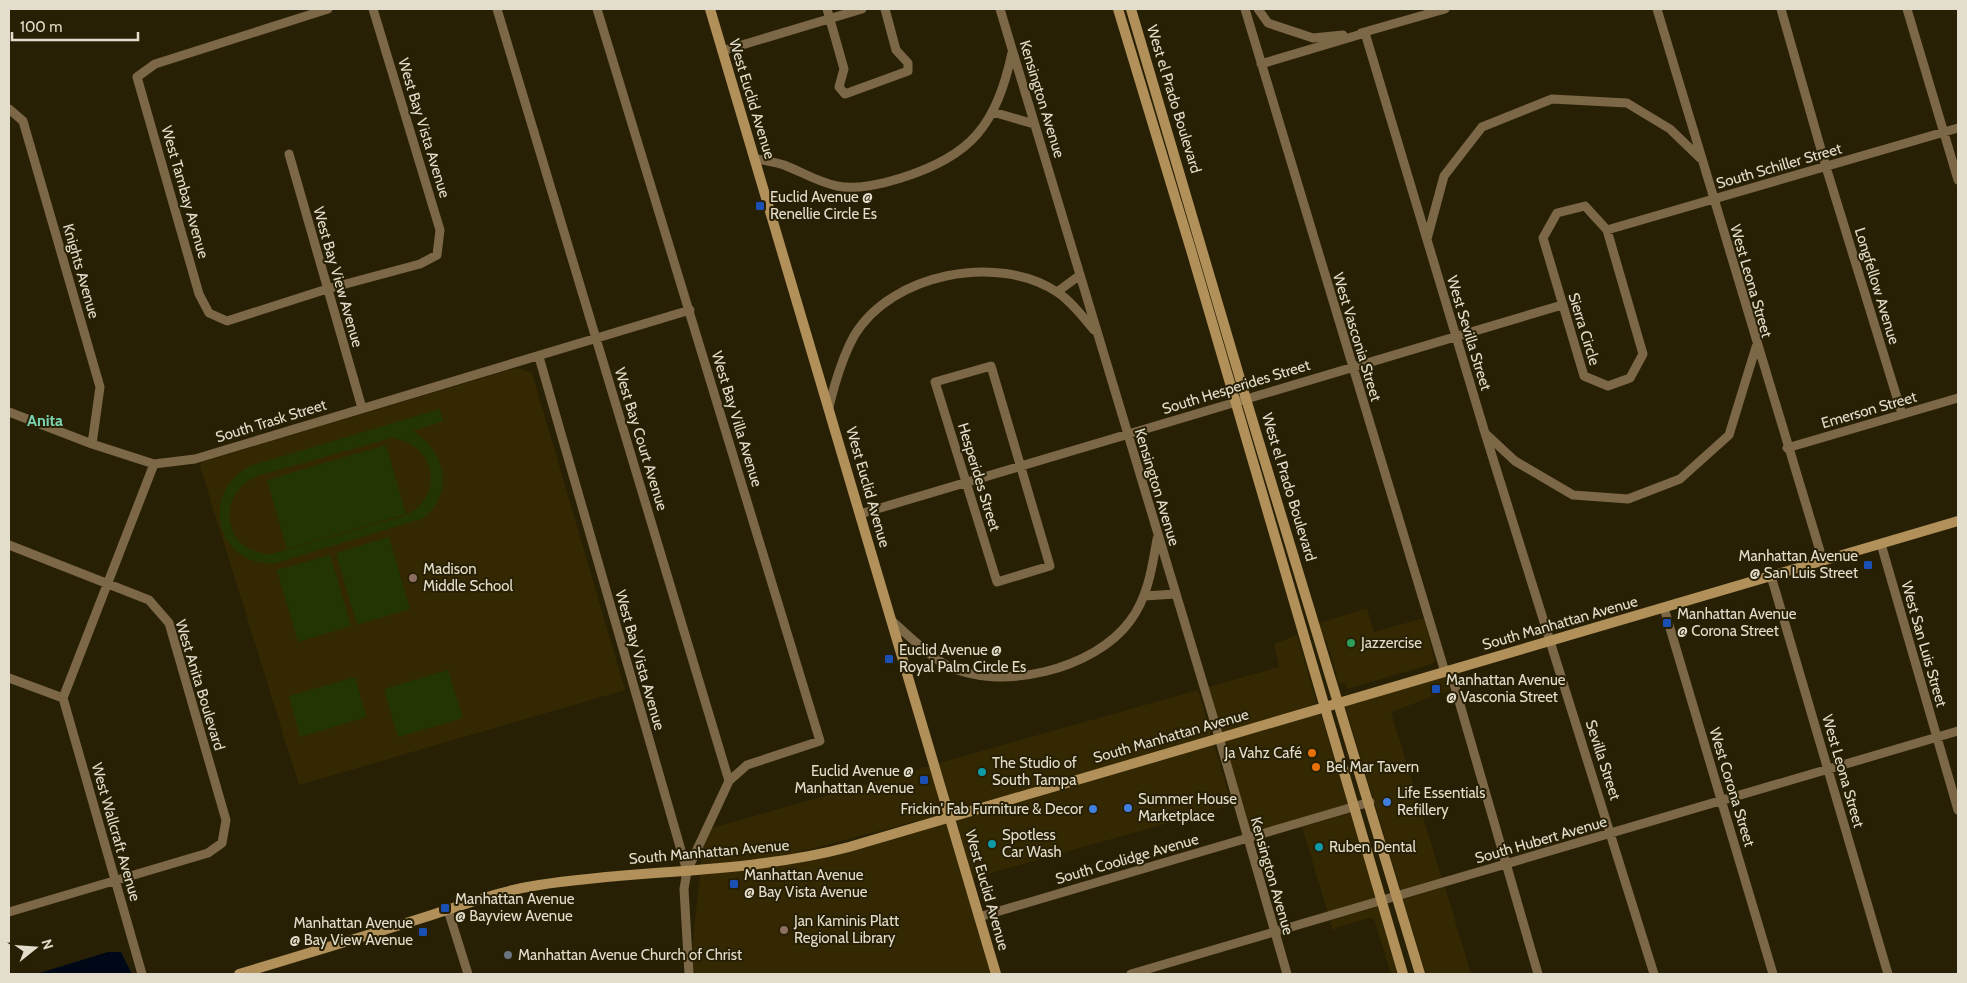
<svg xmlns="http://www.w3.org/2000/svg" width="1967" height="983" viewBox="0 0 1967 983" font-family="Cabin,sans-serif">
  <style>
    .built { fill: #332802 }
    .green { fill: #233503; fill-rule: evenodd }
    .water { fill: #000818 }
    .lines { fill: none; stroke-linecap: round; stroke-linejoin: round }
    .street { stroke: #7c6747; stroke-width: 9 }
    .secondary { stroke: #b1905a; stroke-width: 10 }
    .transit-dot { fill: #1a4fb4; stroke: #282004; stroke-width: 2 }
    .education-dot { fill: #8d6e63; stroke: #282004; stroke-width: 2 }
    .leisure-dot { fill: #2e9e5b; stroke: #282004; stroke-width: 2 }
    .food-dot { fill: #e8710a; stroke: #282004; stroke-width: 2 }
    .culture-dot { fill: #0f9aa8; stroke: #282004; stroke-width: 2 }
    .shop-dot { fill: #3f7fe0; stroke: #282004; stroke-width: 2 }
    .worship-dot { fill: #6b7280; stroke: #282004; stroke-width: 2 }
    .labels { text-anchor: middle; stroke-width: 4; stroke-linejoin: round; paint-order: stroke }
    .street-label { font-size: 15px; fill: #e2ddcc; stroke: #282004 }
    .poi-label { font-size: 15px; fill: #e2ddcc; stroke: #282004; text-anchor: start }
    .neighbourhood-label { font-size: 16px; font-weight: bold; fill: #79d3b1; stroke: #282004 }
  </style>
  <rect width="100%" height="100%" fill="#282004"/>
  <path class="built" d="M517,368L532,373L625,690L299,785L200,466L202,462Z
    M1367,608L1374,632L1424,618L1435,661L1432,664L1347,689L1345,682L1339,684L1327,641L1321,636L1317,624Z
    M1297,635L1317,704L1221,733L1208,687L1279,667L1274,644Z
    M1446,676L1450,690L1391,712L1442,879L1401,891L1345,705Z
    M1198,690L1212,736L953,811L939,763Z
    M1320,712L1348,804L1250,833L1224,742Z
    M1214,744L1232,805L973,878L956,819Z
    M930,766L944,814L780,857L701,865L703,848L712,828Z
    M1351,813L1377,898L1328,913L1302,827Z
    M946,822L991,974H693L692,950L700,874L782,866Z
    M1445,887L1471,974H1426L1403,899Z
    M1380,906L1398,974H1391L1374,919L1369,918L1336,928L1333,931L1330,921Z"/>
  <path class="green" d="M440,409L443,421L413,431C445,451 455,491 424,518L276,563C214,568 199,488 253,465ZM391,438C437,443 446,497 404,516L272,554C224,555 213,495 257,476Z
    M386,445L406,514L287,549L267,480Z
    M389,537L410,609L357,625L336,553Z
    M330,555L351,626L298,642L277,570Z
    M448,670L463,718L398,737L384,689Z
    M355,677L366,717L300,737L289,696Z"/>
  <path class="water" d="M108,952H121L132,974H36Z"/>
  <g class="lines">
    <path class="street" d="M328,9L155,64L137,77L199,294L209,313L227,321L327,289L420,264L437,255L440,230L373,9
      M497,9L729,781L687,871
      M597,9L820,741L747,765L729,781
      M827,9L844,69L839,87L845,94L908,71V63L896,50L885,9
      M1000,9L1214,720L1287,974
      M1245,9L1445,672
      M1258,9L1268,23L1313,38L1343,35
      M1657,9L1823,561
      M1781,9L1826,167L1902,414
      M1907,9L1958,180
      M1361,33L1445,9
      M722,51L862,9
      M1261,64L1365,33L1485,433L1654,974
      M9,109L23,121L100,387L92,444
      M993,112L1034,124
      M289,154L362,408
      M754,158C764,161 775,162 784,165C802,172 818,182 837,186C856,190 883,184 901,178C972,156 996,125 1012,53
      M1585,206L1607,230L1643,354L1630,378L1608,386L1584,376L1543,238L1557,213Z
      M1607,230L1958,128
      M1427,239L1444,176L1482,127L1552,99L1627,103L1670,129L1700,158
      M1057,292L1080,275
      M539,357L687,871L684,889L689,974
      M991,366L1050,566L997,582L935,382Z
      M829,407C835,382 842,358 854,336C891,273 998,253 1057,292C1071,301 1083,317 1094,330
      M9,412L92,444L154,464L195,459L690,310
      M1487,435L1515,461L1573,495L1628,499L1680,479L1729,435L1756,347
      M1787,448L1958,398
      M860,514L1562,305
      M1881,544L1958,810
      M9,545L149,600L169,623L226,820L222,843L208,853L9,912
      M1771,576L1888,974
      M1144,596L1176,594
      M1664,608L1773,974
      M893,622C909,636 927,654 946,665C1000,693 1095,669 1130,621C1148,597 1152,568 1157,539
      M1450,670L1538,974
      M9,678L63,698
      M63,698L142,974
      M63,698L154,464
      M448,910L468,974
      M979,917L1370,802
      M1131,974L1958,731"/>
    <path class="secondary" d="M710,9L996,974
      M1118,9L1191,250L1403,974
      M1131,9L1246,399L1420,974
      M239,974C299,956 359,938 419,919C458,907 498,891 539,885C642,869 747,874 849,847L1958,521"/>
  </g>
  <g class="transit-dot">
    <rect x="755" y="201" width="10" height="10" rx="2.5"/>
    <rect x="1863" y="560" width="10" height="10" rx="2.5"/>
    <rect x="1662" y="618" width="10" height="10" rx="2.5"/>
    <rect x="884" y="654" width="10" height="10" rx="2.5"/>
    <rect x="1431" y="684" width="10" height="10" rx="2.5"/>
    <rect x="919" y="775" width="10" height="10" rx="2.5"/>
    <rect x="729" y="879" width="10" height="10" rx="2.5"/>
    <rect x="440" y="903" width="10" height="10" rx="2.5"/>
    <rect x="418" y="927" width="10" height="10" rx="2.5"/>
  </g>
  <g class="education-dot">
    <circle cx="413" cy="578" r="5"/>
    <circle cx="784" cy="930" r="5"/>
  </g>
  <circle class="leisure-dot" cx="1351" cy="643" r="5"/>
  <g class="food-dot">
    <circle cx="1312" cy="753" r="5"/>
    <circle cx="1316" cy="767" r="5"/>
  </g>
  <g class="culture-dot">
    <circle cx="982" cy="772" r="5"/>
    <circle cx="992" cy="844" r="5"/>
    <circle cx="1319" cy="847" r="5"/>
  </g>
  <g class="shop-dot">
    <circle cx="1387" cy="802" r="5"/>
    <circle cx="1128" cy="808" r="5"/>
    <circle cx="1093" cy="809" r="5"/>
  </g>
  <circle class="worship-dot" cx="508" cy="955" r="5"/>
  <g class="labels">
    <g class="street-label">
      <text transform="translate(752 99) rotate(73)" y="5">West Euclid Avenue</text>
      <text transform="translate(1042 99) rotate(73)" y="5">Kensington Avenue</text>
      <text transform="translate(1174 99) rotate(73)" y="5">West el Prado Boulevard</text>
      <text transform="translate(424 128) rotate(73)" y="5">West Bay Vista Avenue</text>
      <text transform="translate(1779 166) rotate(-16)" y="5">South Schiller Street</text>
      <text transform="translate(185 192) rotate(74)" y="5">West Tambay Avenue</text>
      <text transform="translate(81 271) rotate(74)" y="5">Knights Avenue</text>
      <text transform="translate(338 277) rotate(74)" y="5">West Bay View Avenue</text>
      <text transform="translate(1751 281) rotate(74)" y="5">West Leona Street</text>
      <text transform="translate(1877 286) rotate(73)" y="5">Longfellow Avenue</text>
      <text transform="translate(1584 329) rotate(73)" y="5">Sierra Circle</text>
      <text transform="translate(1469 333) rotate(73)" y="5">West Sevilla Street</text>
      <text transform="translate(1357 337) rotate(73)" y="5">West Vasconia Street</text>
      <text transform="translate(1236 387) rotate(-17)" y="5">South Hesperides Street</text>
      <text transform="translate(1869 410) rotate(-16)" y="5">Emerson Street</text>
      <text transform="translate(737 419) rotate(73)" y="5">West Bay Villa Avenue</text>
      <text transform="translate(271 421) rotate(-17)" y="5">South Trask Street</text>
      <text transform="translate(641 439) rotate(73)" y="5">West Bay Court Avenue</text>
      <text transform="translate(979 477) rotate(73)" y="5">Hesperides Street</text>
      <text transform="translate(868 487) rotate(74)" y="5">West Euclid Avenue</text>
      <text transform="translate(1157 487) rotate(73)" y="5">Kensington Avenue</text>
      <text transform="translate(1289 487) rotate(73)" y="5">West el Prado Boulevard</text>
      <text transform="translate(1560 623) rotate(-16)" y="5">South Manhattan Avenue</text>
      <text transform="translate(1924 644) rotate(74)" y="5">West San Luis Street</text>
      <text transform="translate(640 660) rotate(74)" y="5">West Bay Vista Avenue</text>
      <text transform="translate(200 685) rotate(73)" y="5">West Anita Boulevard</text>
      <text transform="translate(1171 736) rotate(-16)" y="5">South Manhattan Avenue</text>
      <text transform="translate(1603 760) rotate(72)" y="5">Sevilla Street</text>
      <text transform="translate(1843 771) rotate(74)" y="5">West Leona Street</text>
      <text transform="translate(1732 787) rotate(73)" y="5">West Corona Street</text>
      <text transform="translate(116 832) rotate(74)" y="5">West Wallcraft Avenue</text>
      <text transform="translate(1541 840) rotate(-16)" y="5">South Hubert Avenue</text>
      <text transform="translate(709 852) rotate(-5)" y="5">South Manhattan Avenue</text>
      <text transform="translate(1127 859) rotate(-16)" y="5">South Coolidge Avenue</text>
      <text transform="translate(1272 876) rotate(74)" y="5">Kensington Avenue</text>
      <text transform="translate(987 890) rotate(74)" y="5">West Euclid Avenue</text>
    </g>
    <g class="poi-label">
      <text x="770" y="202">Euclid Avenue @<tspan x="770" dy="17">Renellie Circle Es</tspan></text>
      <text x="1858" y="561" text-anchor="end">Manhattan Avenue<tspan x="1858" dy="17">@ San Luis Street</tspan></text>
      <text x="423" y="574">Madison<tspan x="423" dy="17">Middle School</tspan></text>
      <text x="1677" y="619">Manhattan Avenue<tspan x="1677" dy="17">@ Corona Street</tspan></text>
      <text x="1361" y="648">Jazzercise</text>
      <text x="899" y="655">Euclid Avenue @<tspan x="899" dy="17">Royal Palm Circle Es</tspan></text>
      <text x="1446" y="685">Manhattan Avenue<tspan x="1446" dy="17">@ Vasconia Street</tspan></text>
      <text x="1302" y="758" text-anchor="end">Ja Vahz Café</text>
      <text x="992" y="768">The Studio of<tspan x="992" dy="17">South Tampa</tspan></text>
      <text x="1326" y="772">Bel Mar Tavern</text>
      <text x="914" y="776" text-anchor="end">Euclid Avenue @<tspan x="914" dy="17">Manhattan Avenue</tspan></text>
      <text x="1397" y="798">Life Essentials<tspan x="1397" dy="17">Refillery</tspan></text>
      <text x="1138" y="804">Summer House<tspan x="1138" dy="17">Marketplace</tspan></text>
      <text x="1083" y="814" text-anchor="end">Frickin' Fab Furniture &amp; Decor</text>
      <text x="1002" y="840">Spotless<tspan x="1002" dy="17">Car Wash</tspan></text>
      <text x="1329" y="852">Ruben Dental</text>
      <text x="744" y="880">Manhattan Avenue<tspan x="744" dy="17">@ Bay Vista Avenue</tspan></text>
      <text x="455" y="904">Manhattan Avenue<tspan x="455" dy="17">@ Bayview Avenue</tspan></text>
      <text x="794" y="926">Jan Kaminis Platt<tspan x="794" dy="17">Regional Library</tspan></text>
      <text x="413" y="928" text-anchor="end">Manhattan Avenue<tspan x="413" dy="17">@ Bay View Avenue</tspan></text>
      <text x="518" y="960">Manhattan Avenue Church of Christ</text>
    </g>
    <g class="neighbourhood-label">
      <text x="45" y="426">Anita</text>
    </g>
  </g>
  <rect width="1967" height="983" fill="none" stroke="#e2ddcc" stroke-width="20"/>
  <g transform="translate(35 948) rotate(73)" stroke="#282004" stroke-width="4" paint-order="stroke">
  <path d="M0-4L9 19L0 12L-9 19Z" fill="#e2ddcc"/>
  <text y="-8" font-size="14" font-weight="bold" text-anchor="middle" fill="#e2ddcc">N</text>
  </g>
  <path d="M12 32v8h126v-8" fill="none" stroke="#e2ddcc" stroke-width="2.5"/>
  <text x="20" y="32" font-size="15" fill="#e2ddcc" stroke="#282004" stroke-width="4" paint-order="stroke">100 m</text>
</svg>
